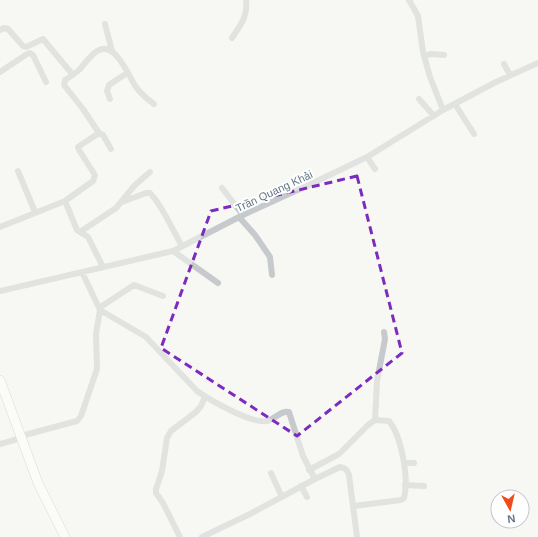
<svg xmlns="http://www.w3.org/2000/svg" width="538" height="537" viewBox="0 0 538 537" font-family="Arial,sans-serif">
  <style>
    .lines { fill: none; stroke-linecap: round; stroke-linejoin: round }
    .highway-casing { stroke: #b8bcbf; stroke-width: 10 }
    .minor { stroke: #c6cacd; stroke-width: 6 }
    .highway { stroke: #fff; stroke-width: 9 }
    .marked { fill: none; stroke: #7b2cbf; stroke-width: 3; stroke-dasharray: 8 5; stroke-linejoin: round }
    .labels { text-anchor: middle; stroke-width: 4; stroke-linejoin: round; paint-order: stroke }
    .street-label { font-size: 11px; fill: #637787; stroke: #fff }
  </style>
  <rect width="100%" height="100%" fill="#f7f7f3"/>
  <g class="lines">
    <defs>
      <path id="highway" d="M0,380L38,483L65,537"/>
    </defs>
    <use href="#highway" class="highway-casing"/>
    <path class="minor" d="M409,0L418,16L423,52L430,77L443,110
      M105,24L112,51
      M0,30L4,28L8,29L23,46L26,47L43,39L73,75
      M232,38C241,24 248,17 246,0
      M424,56L431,54L444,55
      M504,64L510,75
      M0,72L27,54L30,53L33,55L46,82
      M110,99L107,91L109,85L127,73
      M419,99L434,116
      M455,104L474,134
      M111,149L103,135L99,133L83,109L64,85L65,80C70,77 75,74 80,69C85,63 90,56 97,51C115,40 128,75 136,87C141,94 147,99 154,104
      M367,157L375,169
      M18,171L35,212
      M222,188L243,215
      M65,201L77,230L88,237L103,267
      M122,202L146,193H150C162,205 173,231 182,246
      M239,217L255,235L270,257L272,275
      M0,227L65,201L93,181L95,175L79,150L78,147L99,133
      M80,232L116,208L135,185L150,172
      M173,251L218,283
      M0,291L173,251L243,215L317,181L367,157L443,110L496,82L538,63
      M99,308L134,285L163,296
      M100,310L146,337L197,391C210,400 251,424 267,421C274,420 281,410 289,412L303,456L315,479
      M375,420L377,381L385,339L384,332
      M21,436L77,421L81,416L97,369L96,334L100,310L82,272
      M0,444L21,438
      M404,463H414
      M309,470L339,454L368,425L375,420L389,421C402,437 409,479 404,498L401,500L354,506
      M271,473L282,497
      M405,485L424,486
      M301,486L307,497
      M180,537L163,503L156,493V489L162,471L167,438L171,431L196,412L201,406L205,397
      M202,537L250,514L315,479L340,467C346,468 347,470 349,475L357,537"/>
    <use href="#highway" class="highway"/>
  </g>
  <path d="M0 0H538V537H0ZM357,176L402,353L297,436L161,348L211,211Z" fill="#f7f7f3" fill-opacity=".55" fill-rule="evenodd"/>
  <path class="marked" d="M357,176L402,353L297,436L161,348L211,211Z"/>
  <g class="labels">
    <g class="street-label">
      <text transform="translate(274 191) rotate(-25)" y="4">Trần Quang Khải</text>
    </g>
  </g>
  <g transform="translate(510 509) rotate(172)"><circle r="19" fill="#ffffff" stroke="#c1c9cf"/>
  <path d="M0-3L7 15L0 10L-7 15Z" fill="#f14b19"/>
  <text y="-6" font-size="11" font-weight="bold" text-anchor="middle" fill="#637787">N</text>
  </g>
</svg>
